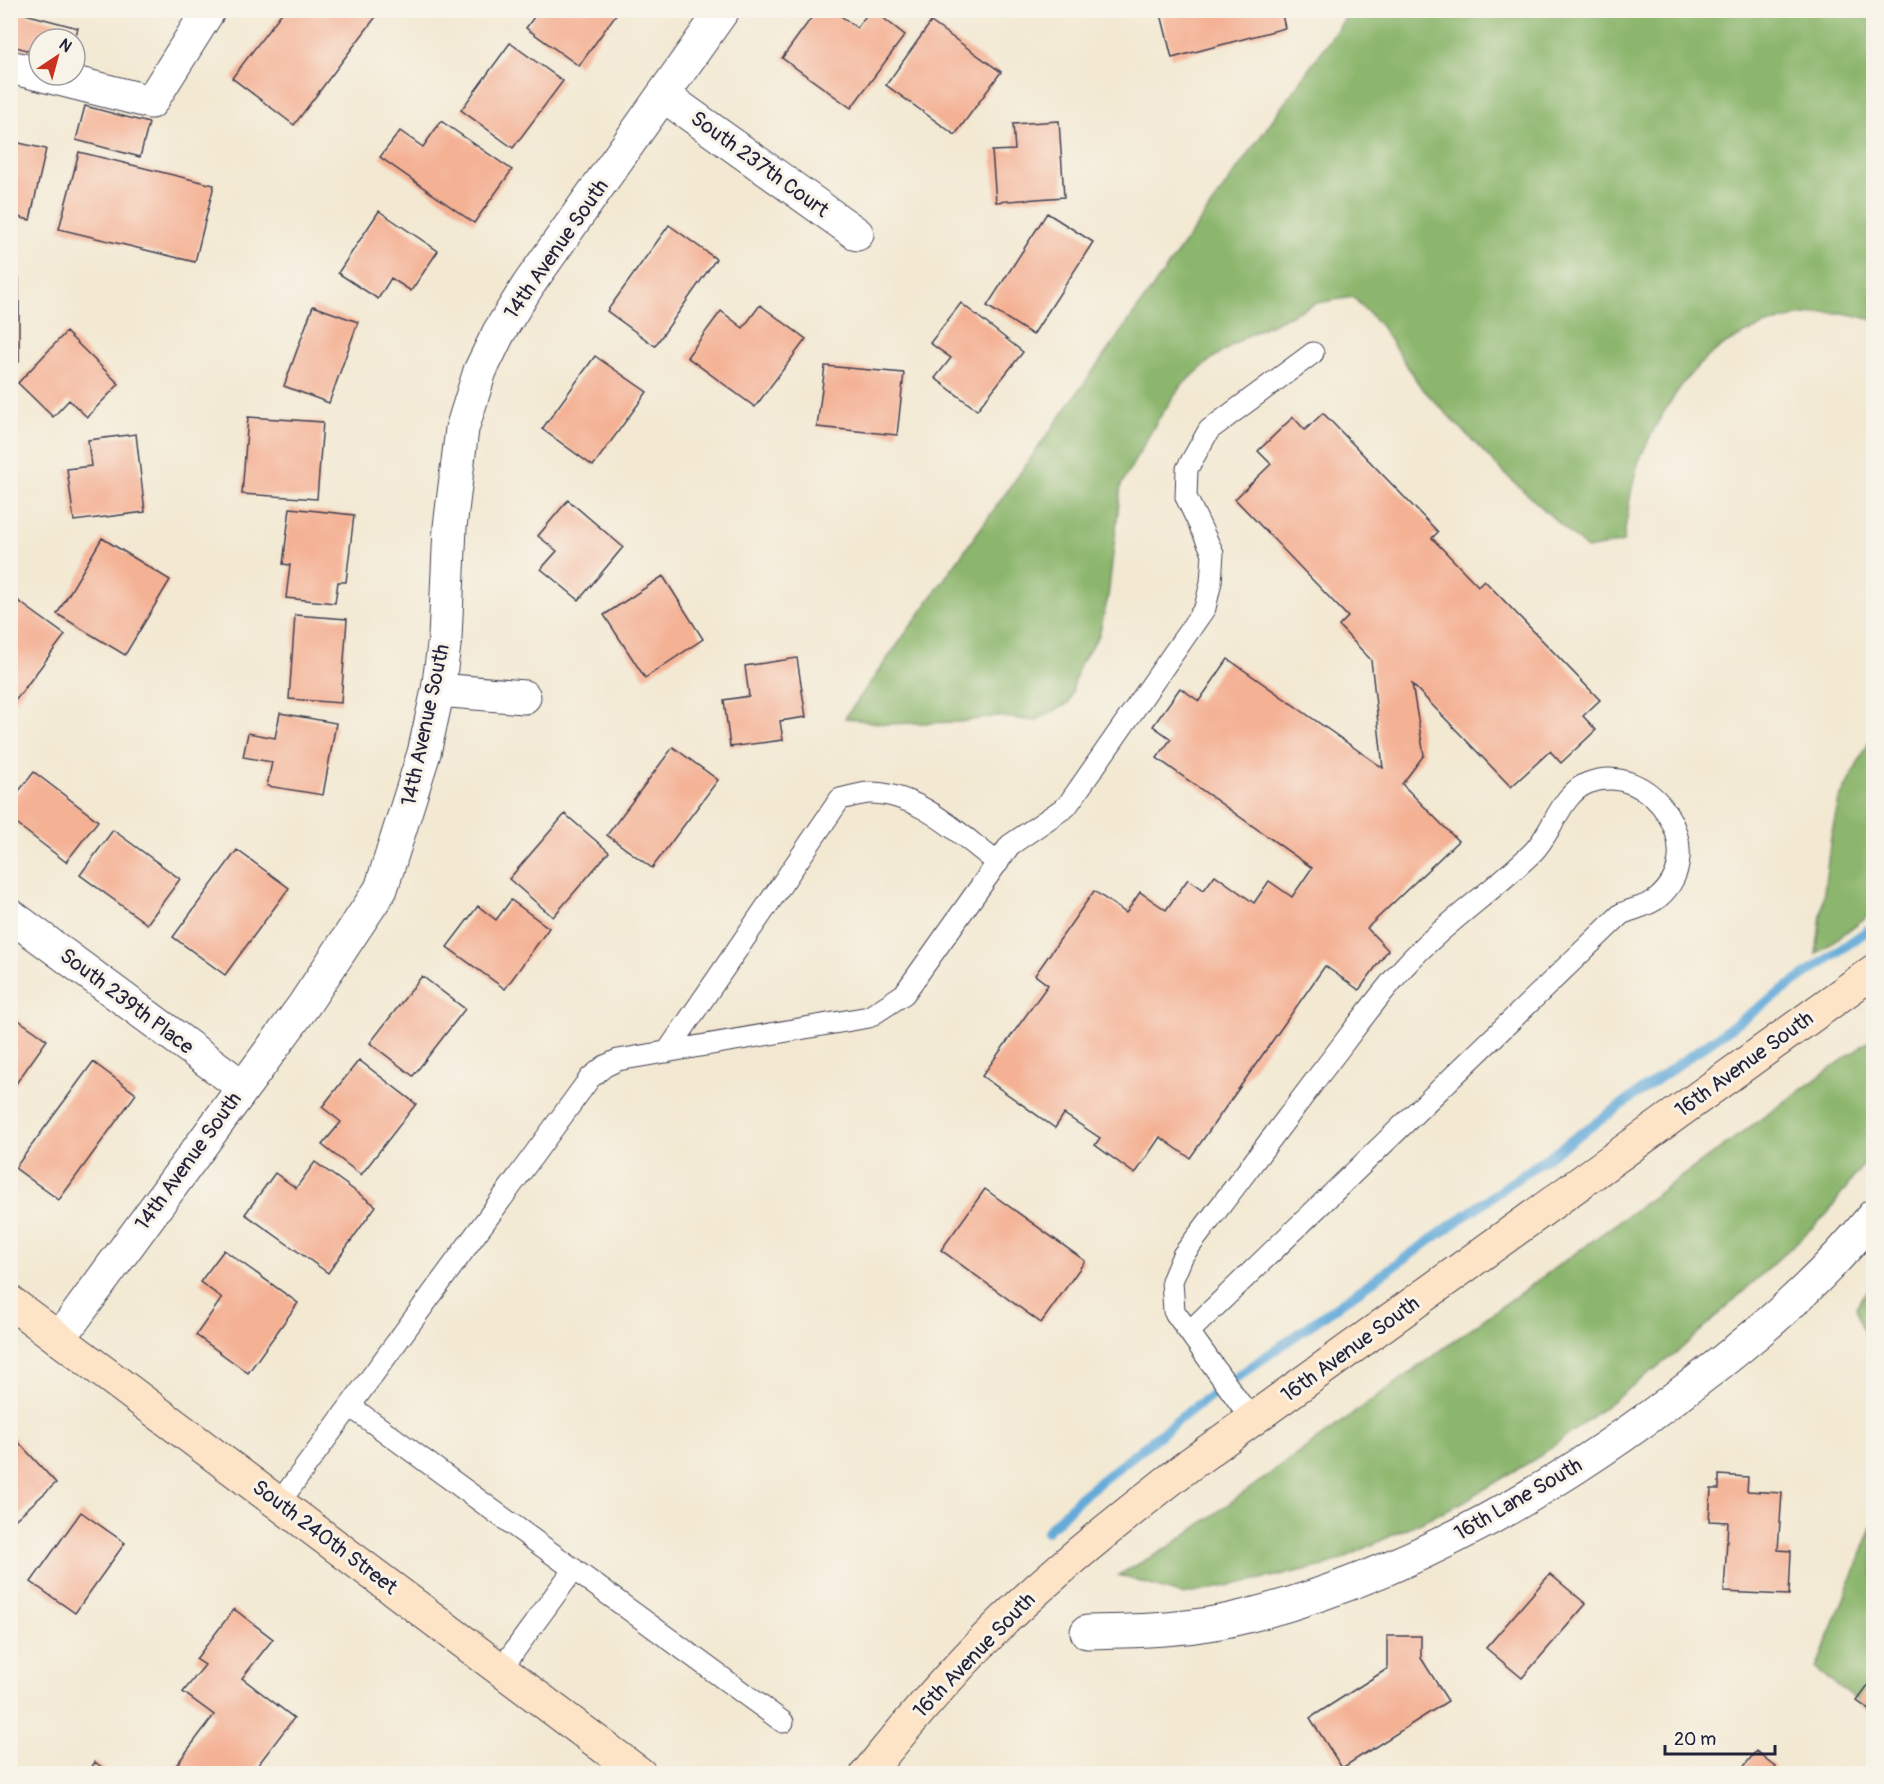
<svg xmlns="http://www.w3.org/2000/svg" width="1884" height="1784" viewBox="0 0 1884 1784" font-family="Pangolin,sans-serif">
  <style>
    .forest { fill: #8cb66d; stroke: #576c54; stroke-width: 1.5 }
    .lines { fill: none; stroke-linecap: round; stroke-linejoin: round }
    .stream { stroke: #63aad9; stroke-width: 10 }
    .building { fill: #f4b194 }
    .lane-casing { stroke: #414052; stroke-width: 23 }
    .street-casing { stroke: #414052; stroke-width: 35 }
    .secondary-casing { stroke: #414052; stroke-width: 35 }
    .lane { stroke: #fff; stroke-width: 21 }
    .street { stroke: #fff; stroke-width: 33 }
    .secondary { stroke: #fee4c6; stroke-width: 33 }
    .labels { text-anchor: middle; stroke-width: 6; stroke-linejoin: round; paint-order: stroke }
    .street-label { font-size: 21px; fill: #22223b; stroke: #f7f3e8 }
  </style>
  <rect width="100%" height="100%" fill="#f7f3e8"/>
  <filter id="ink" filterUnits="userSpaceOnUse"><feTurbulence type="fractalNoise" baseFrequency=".0167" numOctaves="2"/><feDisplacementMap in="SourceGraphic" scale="12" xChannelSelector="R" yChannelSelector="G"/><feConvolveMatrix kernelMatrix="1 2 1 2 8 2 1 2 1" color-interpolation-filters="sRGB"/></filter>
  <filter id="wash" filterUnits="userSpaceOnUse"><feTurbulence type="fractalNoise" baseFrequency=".008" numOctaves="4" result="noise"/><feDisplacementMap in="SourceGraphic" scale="24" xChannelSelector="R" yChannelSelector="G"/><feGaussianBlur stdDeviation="1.35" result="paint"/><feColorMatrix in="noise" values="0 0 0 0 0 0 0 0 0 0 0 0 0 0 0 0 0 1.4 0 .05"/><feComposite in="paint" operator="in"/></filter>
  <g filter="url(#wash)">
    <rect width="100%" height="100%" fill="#f3e9d3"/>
    <path class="forest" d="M1351,10L1873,11V320C1863,318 1853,314 1842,313C1797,310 1731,332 1699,365C1676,388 1651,431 1639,461C1630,486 1628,516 1623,542L1587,549L1502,471L1420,386L1381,326L1353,297L1316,303L1250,334L1213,358L1182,385L1159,418L1121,485L1108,597L1099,635L1079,666L1069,703L1034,721L997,716L960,722L885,724L845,718Z
      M1873,734V912L1816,954L1831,837L1839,800Z
      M1873,1038V1151L1827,1214L1681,1349L1540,1456L1461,1503L1329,1565L1183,1595L1118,1575L1166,1549Z
      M1873,1283V1362L1856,1307Z
      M1873,1525V1713L1816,1669Z"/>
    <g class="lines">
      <path class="stream" d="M1047,1531L1082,1496L1196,1406L1874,926"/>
    </g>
    <g id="blocks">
      <path class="building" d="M10,10L78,28L75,39H39V54L10,45Z
        M284,10H381L294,125L232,78Z
        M539,10H619L579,66L526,28Z
        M817,10H833L857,28L870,10H873L905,35L851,108L782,58Z
        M1160,10H1281L1285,28L1172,58Z
        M931,22L1001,72L955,135L886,85Z
        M510,43L563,81L513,148L461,110Z
        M85,106L149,123L140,157L76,140Z
        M441,121L512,170L474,223L380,157L400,131L423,147Z
        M1059,121L1064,197L996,202L992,151L1015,150L1013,124Z
        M10,141L46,149L30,220L10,215Z
        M79,152L214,185L195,262L59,229Z
        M379,211L438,251L411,291L391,278L378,299L338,273Z
        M1047,213L1093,242L1033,335L987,306Z
        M669,225L716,259L655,346L607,311Z
        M10,278H19V362H10Z
        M961,303L1023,352L977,410L935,378L951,358L930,343Z
        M760,305L806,339L755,407L687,357L721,311L743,328Z
        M313,306L358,322L329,403L284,386Z
        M66,332L119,384L87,417L69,400L53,417L18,383Z
        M595,356L647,392L593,466L542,429Z
        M825,366L904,373L897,435L817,427Z
        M1323,413L1438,532L1432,538L1478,586L1484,580L1600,700L1583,716L1596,730L1561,763L1550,751L1511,787L1412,684L1424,755L1402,784L1458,841L1367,928L1388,950L1359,990L1325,966L1190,1158L1160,1137L1135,1174L1095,1145L1100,1138L1064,1114L1055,1128L982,1076L1048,985L1035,975L1094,891L1126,913L1140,892L1166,910L1188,879L1204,890L1215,875L1254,903L1269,881L1292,897L1312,868L1157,758L1171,739L1153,726L1180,688L1199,701L1228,659L1383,768L1371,660L1339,626L1348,617L1235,499L1271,464L1258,451L1293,417L1305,430Z
        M248,417L323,422L317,499L242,494Z
        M136,434L145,512L74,521L67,469L91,466L88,440Z
        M568,500L623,547L579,600L541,569L557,551L538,536Z
        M290,508L354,515L346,582H338L335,603L286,598L290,565L283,564Z
        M102,538L170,580L125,655L57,614Z
        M663,576L703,639L645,678L604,615Z
        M10,595L65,635L12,705L10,704Z
        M295,615L347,619L341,703L289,699Z
        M797,658L806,717L780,721L783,740L730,747L724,700L749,696L745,666Z
        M280,713L336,723L323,795L267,786L272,762L243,757L248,733L275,738Z
        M673,747L718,780L652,868L607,835Z
        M34,772L98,821L66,862L10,819V802Z
        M565,814L609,852L553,917L509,879Z
        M113,830L180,879L147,924L80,875Z
        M237,850L289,888L225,975L173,937Z
        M511,900L549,928L505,989L447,947L478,906L496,920Z
        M422,976L465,1009L413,1076L370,1043Z
        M10,1014L47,1040L10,1092Z
        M359,1060L416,1104L361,1175L322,1145L341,1122L322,1107Z
        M93,1062L136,1094L59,1200L15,1168Z
        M315,1162L376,1206L328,1273L245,1214L275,1173L296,1188Z
        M985,1189L1085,1261L1041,1323L941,1250Z
        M224,1250L298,1303L248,1373L196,1335L222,1298L200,1282Z
        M10,1433L56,1483L10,1524Z
        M1719,1475L1748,1477L1747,1491L1782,1493L1778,1550L1791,1551L1789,1595L1724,1592L1728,1522L1709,1521L1711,1489H1719Z
        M81,1512L125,1543L75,1613L31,1582Z
        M1550,1574L1586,1604L1522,1678L1486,1648Z
        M234,1609L273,1639L242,1678L294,1718L251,1774H183L175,1767L214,1715L183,1692L205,1665L196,1659Z
        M1387,1636H1421V1658L1448,1701L1342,1768L1310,1718L1387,1669Z
        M1874,1678V1713L1857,1701Z
        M1756,1751L1776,1767L1771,1774H1738Z
        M95,1762L111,1774H87Z"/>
    </g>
  </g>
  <g filter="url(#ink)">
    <use href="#blocks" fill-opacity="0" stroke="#414052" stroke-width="1.5"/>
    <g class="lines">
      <defs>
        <path id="lane" d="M667,1052L840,799C849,797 859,794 868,793C919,792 960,835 998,863
          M1189,1332L1621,914C1632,909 1649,906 1658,898C1713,851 1651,759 1588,783C1560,794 1553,833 1532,853C1492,892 1442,925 1404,967C1374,1001 1348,1038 1320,1074C1275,1134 1229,1195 1183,1255L1172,1281L1174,1311L1252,1420
          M350,1406L783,1722
          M279,1503L590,1078L605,1066L618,1060L869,1017L904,994L1010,845L1067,806L1205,608L1211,582L1213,553L1186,497L1187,469L1209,430L1313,353
          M501,1669L574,1569"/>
        <path id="street" d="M10,67L39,74
          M43,75L151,102L209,10
          M663,95L857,234
          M438,690L524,697
          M10,915L243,1087
          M59,1339L304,1005L381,889L424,753L438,690L445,638L450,527L462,429L480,371L499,332L529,284L723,10
          M1087,1632C1141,1631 1194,1630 1247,1616C1409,1575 1558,1488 1689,1387C1757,1336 1820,1282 1874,1215"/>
        <path id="secondary" d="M10,1302L640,1774
          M867,1774C914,1715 965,1656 1020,1605C1074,1555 1131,1510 1189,1465L1874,971"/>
      </defs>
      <use href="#lane" class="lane-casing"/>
      <use href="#street" class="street-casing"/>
      <use href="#secondary" class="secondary-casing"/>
      <use href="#lane" class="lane"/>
      <use href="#street" class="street"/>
      <use href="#secondary" class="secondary"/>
    </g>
  </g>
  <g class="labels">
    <g class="street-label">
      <text transform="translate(760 164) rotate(36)" y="7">South 237th Court</text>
      <text transform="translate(556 249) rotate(-55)" y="7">14th Avenue South</text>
      <text transform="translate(425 725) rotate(-78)" y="7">14th Avenue South</text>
      <text transform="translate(127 1001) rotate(37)" y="7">South 239th Place</text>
      <text transform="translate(1744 1064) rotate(-36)" y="7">16th Avenue South</text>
      <text transform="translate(188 1161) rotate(-54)" y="7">14th Avenue South</text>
      <text transform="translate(1350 1349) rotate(-36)" y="7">16th Avenue South</text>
      <text transform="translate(1518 1499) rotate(-30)" y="7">16th Lane South</text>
      <text transform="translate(325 1537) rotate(37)" y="7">South 240th Street</text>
      <text transform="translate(974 1655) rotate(-46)" y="7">16th Avenue South</text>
    </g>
  </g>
  <rect width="1884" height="1784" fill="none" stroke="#f7f3e8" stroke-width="36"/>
  <g transform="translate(57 57) rotate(36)"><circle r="28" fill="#f7f3e8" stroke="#a29fa3" stroke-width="1.5"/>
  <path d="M0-4.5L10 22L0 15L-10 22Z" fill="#c8321e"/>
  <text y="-9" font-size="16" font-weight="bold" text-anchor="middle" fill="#22223b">N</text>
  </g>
  <path d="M1665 1745v9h110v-9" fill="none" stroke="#22223b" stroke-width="3"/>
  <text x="1674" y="1745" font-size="18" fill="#22223b" stroke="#f7f3e8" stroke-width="4.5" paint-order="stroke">20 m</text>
</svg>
